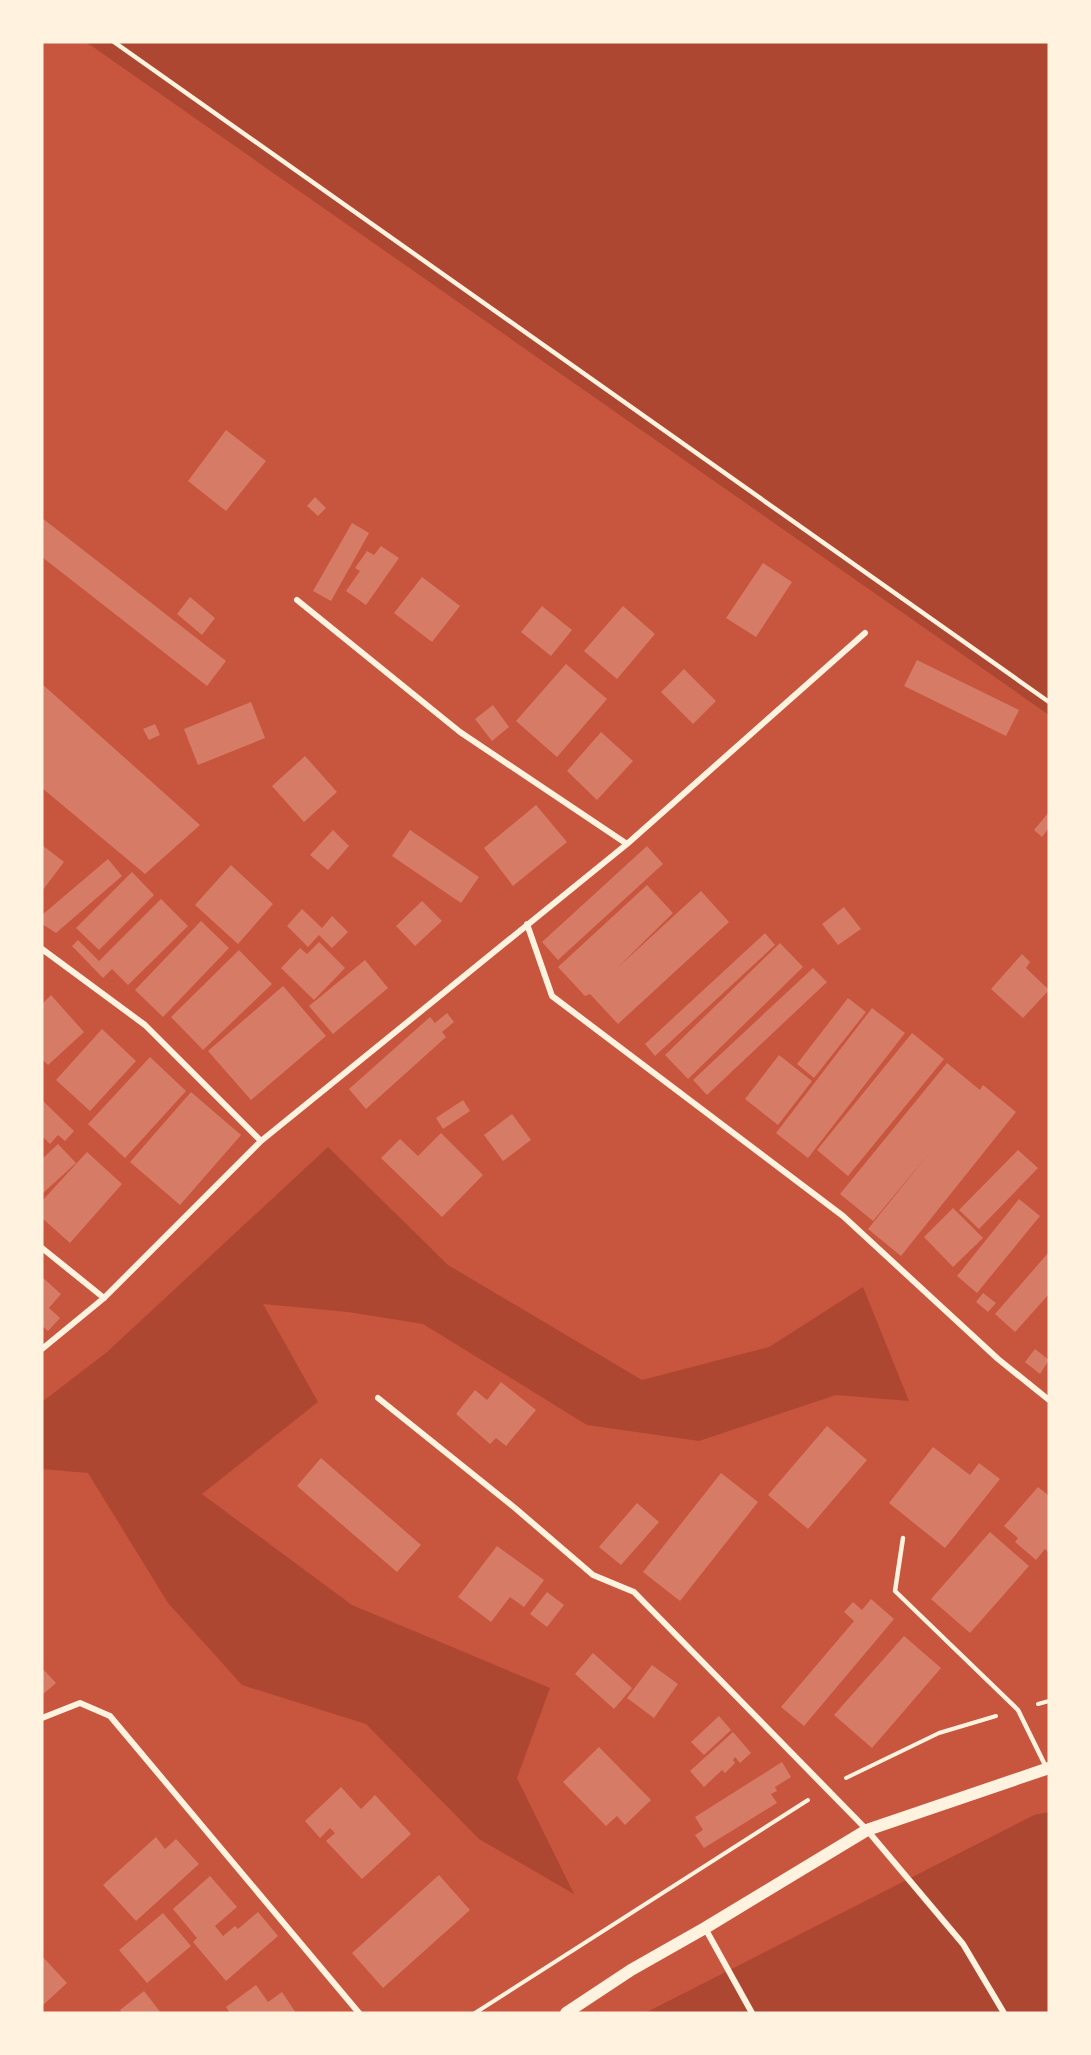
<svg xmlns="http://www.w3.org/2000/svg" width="1091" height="2055" viewBox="0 0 1091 2055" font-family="Rubik,sans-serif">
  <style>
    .green { fill: #ae4732 }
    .building { fill: #d67c66 }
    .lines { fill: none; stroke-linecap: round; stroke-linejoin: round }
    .path { stroke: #fff3e0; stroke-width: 4 }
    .service { stroke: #fff3e0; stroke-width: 4.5 }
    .minor { stroke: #fff3e0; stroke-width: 6 }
    .secondary { stroke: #fff3e0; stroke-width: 12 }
  </style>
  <rect width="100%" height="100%" fill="#c8553d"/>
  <path class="green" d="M86,42H1049V715Z
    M328,1147L448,1265L642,1380L769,1347L863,1287L909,1401L836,1395L699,1441L587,1425L423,1324L348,1312L263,1304L318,1402L202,1494L352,1605L550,1688L517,1778L574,1894L479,1839L366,1724L242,1685L168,1603L88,1473L42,1469V1402L107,1352Z
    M1049,1812V2013H645L1034,1815Z"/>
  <path class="building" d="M226,430L266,461L226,511L188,481Z
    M315,497L326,508L318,516L307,506Z
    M42,518L226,661L207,686L42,557Z
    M352,523L369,533L331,601L313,591Z
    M381,546L399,558L366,605L346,591L360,571L355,568L367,551L374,555Z
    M763,563L792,582L756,637L726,618Z
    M422,577L460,606L432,642L394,613Z
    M190,597L215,618L202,635L177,614Z
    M542,606L572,630L551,656L521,632Z
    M623,606L655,634L617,679L584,651Z
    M917,660L1019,710L1006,736L904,686Z
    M566,664L607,699L557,757L516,721Z
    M684,669L716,701L693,724L661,692Z
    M42,684L200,825L145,874L42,788Z
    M251,702L265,738L198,765L184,729Z
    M493,705L509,727L492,741L475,719Z
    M155,724L160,735L149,740L143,729Z
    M601,732L633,761L597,800L567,771Z
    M305,756L337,792L304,822L272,786Z
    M536,805L567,842L513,886L484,848Z
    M1049,812V828L1042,837L1034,830Z
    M333,830L349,846L328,870L310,855Z
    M410,830L479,877L461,903L392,856Z
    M42,845L64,862L42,891Z
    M647,846L663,864L558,960L542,942Z
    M108,859L122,876L56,933L42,924V915Z
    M231,865L273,904L238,944L195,905Z
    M132,872L154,895L99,950L76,928Z
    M647,885L673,913L615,970L701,891L729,922L618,1024L590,994L585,996L558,967Z
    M161,899L188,926L128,985L112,969L103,978L72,946L78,940L99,961Z
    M422,901L442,921L415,946L396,926Z
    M844,907L861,929L838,945L822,924Z
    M302,909L322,928L332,916L348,932L332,948L319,935L308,947L287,926Z
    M201,921L229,948L163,1017L135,990Z
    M765,933L775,945L655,1056L645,1044Z
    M319,942L345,968L314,1000L281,968L300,948L307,954Z
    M780,943L803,967L688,1079L665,1055Z
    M239,950L272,984L203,1050L171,1017Z
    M1022,954L1030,962L1026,968L1049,990L1023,1018L991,989Z
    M365,960L388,988L333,1034L309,1006Z
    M813,968L827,982L707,1095L693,1080Z
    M283,986L326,1036L251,1100L208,1051Z
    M51,995L84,1032L48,1065L42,1059V1004Z
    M848,998L866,1012L814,1078L797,1064Z
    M872,1008L905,1033L808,1158L776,1133Z
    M447,1013L454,1022L442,1032L446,1037L366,1109L349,1089L430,1017L435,1023Z
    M102,1029L136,1061L90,1111L56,1080Z
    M912,1033L944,1059L848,1176L817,1150Z
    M779,1055L812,1081L778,1125L745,1099Z
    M150,1057L186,1091L125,1158L88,1124Z
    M947,1063L980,1090L983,1085L1016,1112L901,1256L868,1229L930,1152L873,1221L840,1194Z
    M191,1092L241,1135L180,1205L130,1162Z
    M42,1100L74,1131L65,1141L58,1135L50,1144L42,1136Z
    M463,1100L470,1111L443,1129L436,1118Z
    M512,1114L531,1140L503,1161L484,1135Z
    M441,1133L483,1175L442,1217L381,1158L400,1139L418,1156Z
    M58,1144L76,1163L42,1194V1159Z
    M1018,1150L1038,1168L979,1229L959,1210Z
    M87,1152L122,1184L70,1243L42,1218V1201Z
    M1019,1199L1040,1216L977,1293L957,1276Z
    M953,1208L983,1238L953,1267L924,1237Z
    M1049,1252V1294L1015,1332L995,1314Z
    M42,1277L61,1294L49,1308L60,1318L48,1331L42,1326Z
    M983,1293L996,1303L988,1312L976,1302Z
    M1035,1349L1049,1360L1040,1374L1025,1362Z
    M501,1382L536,1410L506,1446L496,1438L490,1444L456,1414L475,1390L487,1400Z
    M827,1426L867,1460L808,1529L768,1495Z
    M933,1447L970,1475L979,1463L1000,1479L945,1548L889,1503Z
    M321,1458L421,1545L397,1572L297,1486Z
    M721,1473L758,1502L680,1601L643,1572Z
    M1038,1487L1049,1496V1553L1045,1549L1036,1560L1015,1542L1018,1538L1004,1526Z
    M637,1503L659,1522L621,1565L599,1547Z
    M990,1532L1029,1566L970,1633L931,1599Z
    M497,1546L544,1580L524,1607L510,1597L491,1622L458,1597Z
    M547,1592L564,1605L547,1627L530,1614Z
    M871,1599L894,1619L804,1726L781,1707L854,1621L844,1612L853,1602L862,1610Z
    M904,1636L941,1668L872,1748L834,1715Z
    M593,1653L632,1688L614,1709L575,1674Z
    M652,1665L678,1684L654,1718L627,1698Z
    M42,1668L56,1683L42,1695Z
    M719,1716L731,1730L704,1755L691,1742Z
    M733,1732L751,1753L740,1763L735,1757L733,1760L735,1763L725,1773L722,1770L704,1787L690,1771Z
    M599,1747L651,1800L625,1825L617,1816L606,1826L563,1782Z
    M782,1762L791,1777L775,1787L777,1791L771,1794L777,1803L704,1848L695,1835L703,1830L695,1817Z
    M341,1787L361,1809L375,1795L411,1834L362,1879L326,1841L335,1833L330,1828L320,1838L305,1821Z
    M156,1837L165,1849L176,1839L199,1864L136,1921L103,1885Z
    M439,1875L470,1910L383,1988L352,1953Z
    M210,1876L237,1907L215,1926L223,1936L235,1926L238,1929L258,1912L278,1936L226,1981L193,1942L197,1938L173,1909Z
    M163,1913L191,1946L147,1983L119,1950Z
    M42,1956L67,1983L42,2006Z
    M256,1985L268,2002L282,1992L296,2013H230L226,2007Z
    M144,1991L161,2013H122L120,2010Z"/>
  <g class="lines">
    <path class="path" d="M1038,1704L1049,1701
      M846,1778L939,1733L996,1716
      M475,2013L808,1800"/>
    <path class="service" d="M114,42L1049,702
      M903,1538L895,1591L1018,1710L1046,1767"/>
    <path class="minor" d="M297,600L460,732L627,844
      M527,924L552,996L843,1216L998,1359L1049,1400
      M42,949L145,1025L261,1141
      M42,1248L104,1298
      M42,1349L104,1298L261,1141L627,844L865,633
      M378,1398L515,1508L593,1575L634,1592L867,1830L963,1944L1004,2013
      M42,1718L80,1703L110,1716L359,2013
      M705,1928L752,2013"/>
    <path class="secondary" d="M566,2013L631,1970L705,1928L867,1830L1049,1768"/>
  </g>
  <rect width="1091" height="2055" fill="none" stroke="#fff3e0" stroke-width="87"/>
</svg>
